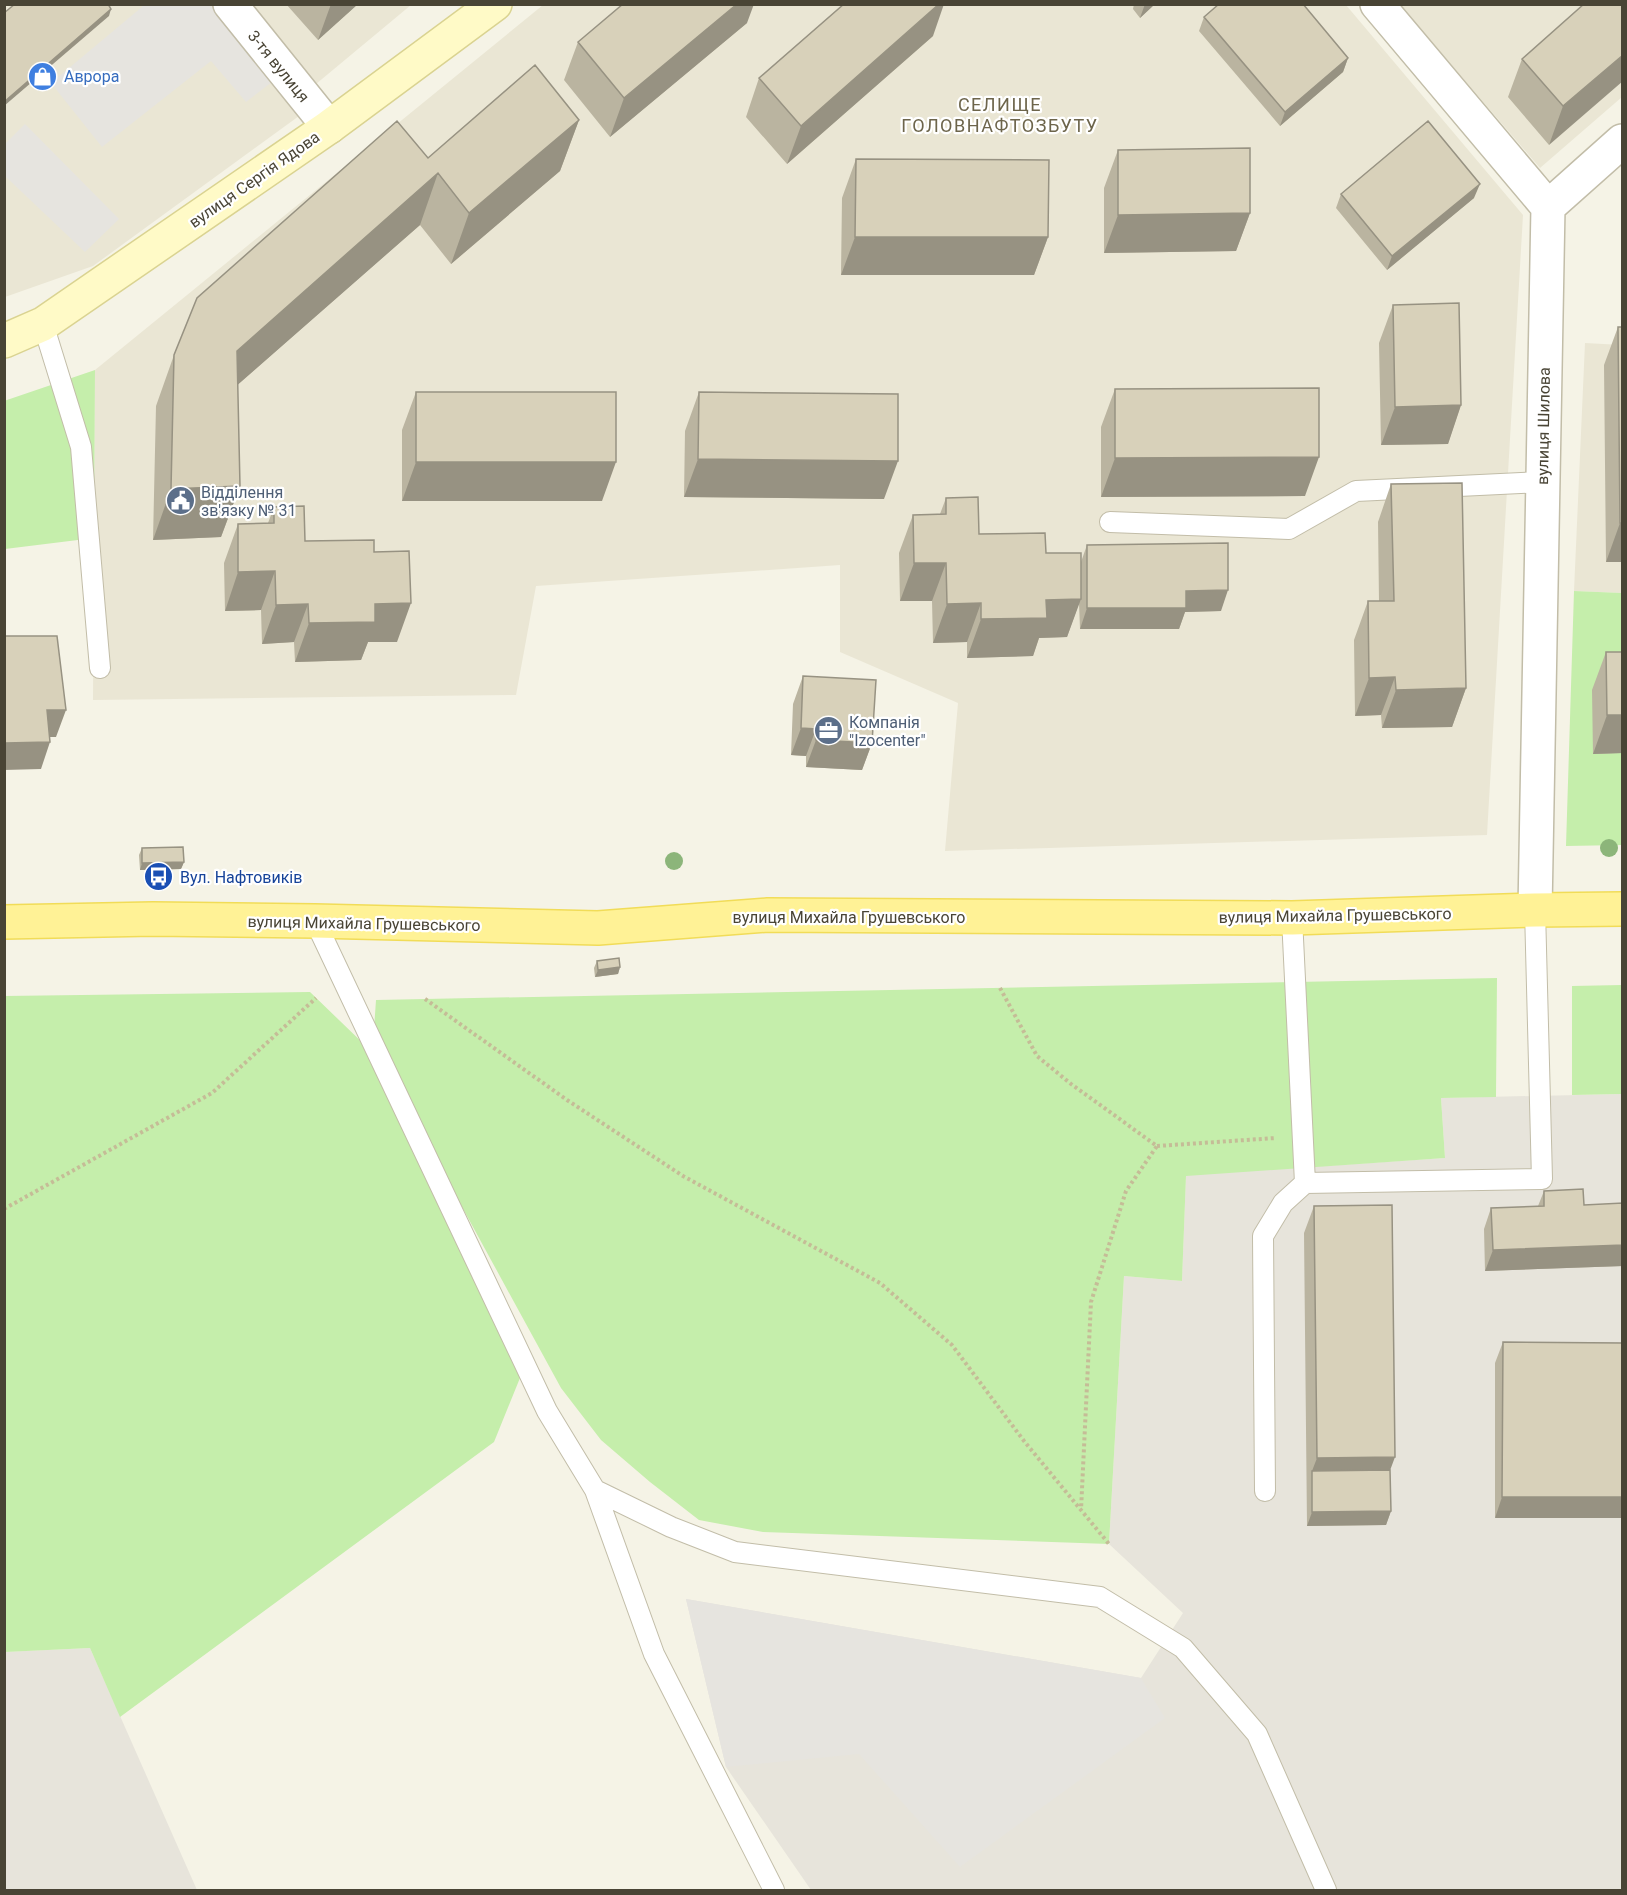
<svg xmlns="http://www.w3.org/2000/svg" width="1627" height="1895" viewBox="0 0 1627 1895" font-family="Roboto,sans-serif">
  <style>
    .residential { fill: #eae6d4 }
    .industrial { fill: #e7e4db }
    .green { fill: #c5eeab }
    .parking { fill: #e6e4df }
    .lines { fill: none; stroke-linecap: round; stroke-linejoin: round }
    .lane-casing { stroke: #c2bda8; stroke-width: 22 }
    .street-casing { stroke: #c2bda8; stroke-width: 36 }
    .secondary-casing { stroke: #dad391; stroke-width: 36 }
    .primary-casing { stroke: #f1dc58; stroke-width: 36 }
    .path { stroke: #c5bc97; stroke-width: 4; stroke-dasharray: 3 3; stroke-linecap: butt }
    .lane { stroke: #fff; stroke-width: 20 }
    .street { stroke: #fff; stroke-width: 33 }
    .secondary { stroke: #fffac7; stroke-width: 33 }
    .primary { stroke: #fff296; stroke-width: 33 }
    .tree { fill: #8cb57a }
    .wall { fill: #bab4a0 }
    .shaded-wall { fill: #979282 }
    .building { fill: #d8d1ba; stroke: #979282; stroke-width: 1.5 }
    .labels { text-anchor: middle; stroke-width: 4.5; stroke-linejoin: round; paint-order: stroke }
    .street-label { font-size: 16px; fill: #494435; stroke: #fff }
    .shop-label { font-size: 16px; fill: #366cbe; stroke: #fff; text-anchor: start }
    .service-label { font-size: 16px; fill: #4e5e75; stroke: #fff; text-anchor: start }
    .transit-label { font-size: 16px; fill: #164399; stroke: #fff; text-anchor: start }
    .neighbourhood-label { font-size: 18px; letter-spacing: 1.5px; fill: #6d654b; stroke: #fff }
  </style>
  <rect width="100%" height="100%" fill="#f5f3e6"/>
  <path class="residential" d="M4,5H225L310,108L93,266L5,297Z
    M253,5H411L316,84Z
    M543,5H1346L1523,215L1487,835L945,851L958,703L840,652V565L536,586L516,695L93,700L95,370Z
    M1400,5H1622V97L1540,168Z
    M1585,343L1622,345V593L1574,591Z"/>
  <path class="industrial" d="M1622,1094V1890H811L726,1767L686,1599L1141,1678L1183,1613L1109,1544L1124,1276L1182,1281L1186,1175L1445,1158L1441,1098Z
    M90,1648L197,1890H5L4,1652Z"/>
  <path class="green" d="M95,370L94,538L5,549L4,401Z
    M1574,591L1622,593V845L1566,846Z
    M1497,978L1496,1097L1441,1098L1445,1158L1186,1176L1182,1281L1124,1276L1109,1544L763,1532L699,1520L650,1482L601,1440L561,1388L373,1044L376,1000Z
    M1622,985V1094L1572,1095V986Z
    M310,992L369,1049L522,1373L494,1442L120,1717L90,1648L5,1652L4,996Z"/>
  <path class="parking" d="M141,4L211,5L272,82L246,102L211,61L102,147L51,83L142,7Z
    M25,124L119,219L85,252L5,176V144Z
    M686,1599L1141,1678L1165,1718L960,1867L859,1754L726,1767Z"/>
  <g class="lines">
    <defs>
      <path id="lane" d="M43,324L81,447L100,668
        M1110,522L1289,529L1356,491L1542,482
        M1292,918L1305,1183
        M315,921L547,1411L595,1490L671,1527L735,1552L1100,1597L1183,1648L1257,1734L1326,1890
        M595,1490L654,1654L774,1890
        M1265,1491L1263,1236L1283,1203L1305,1183L1542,1179L1535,910"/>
      <path id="street" d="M230,4L329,127
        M1377,4L1548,207L1535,910
        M1548,207L1622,141"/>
      <path id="secondary" d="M4,341L43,324L329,127L495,4"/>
      <path id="primary" d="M4,922L153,919L315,921L598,928L768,915L1292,918L1535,910L1622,909"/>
    </defs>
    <use href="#lane" class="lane-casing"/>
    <use href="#street" class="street-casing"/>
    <use href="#secondary" class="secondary-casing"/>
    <use href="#primary" class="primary-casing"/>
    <path class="path" d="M1000,988L1037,1056L1071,1084L1157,1146L1126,1191L1091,1302L1081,1510
      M425,999L567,1100L683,1176L880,1283L952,1345L1024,1441L1109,1544
      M1157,1146L1276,1138
      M4,1209L212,1093L316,998"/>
    <use href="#lane" class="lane"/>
    <use href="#street" class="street"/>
    <use href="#secondary" class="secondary"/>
    <use href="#primary" class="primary"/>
  </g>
  <g class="tree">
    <circle cx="1609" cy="848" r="9"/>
    <circle cx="674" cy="861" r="9"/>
  </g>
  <path class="wall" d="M286,4H358L318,40Z
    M1134,4H1155L1140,18L1133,9Z
    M1623,4L1549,145L1508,97L1522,59Z
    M1204,17L1348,58L1343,72L1280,126L1199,31Z
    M747,23L610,137L564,80L578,42Z
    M933,36L787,164L746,117L759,78Z
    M579,120L560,171L451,264L420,225L237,385L240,486L221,537L153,540L156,406L174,355L428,158Z
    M1118,150L1250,213L1236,251L1104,253V188Z
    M856,159L1048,237L1034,275H841L842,198Z
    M1341,194L1474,198L1387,270L1336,208Z
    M1393,305L1461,405L1448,444L1381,445L1379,343Z
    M1618,327H1623V562H1606L1604,365Z
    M1115,389L1305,496L1101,497V427Z
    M416,392L602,501H402V430Z
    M699,392L884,499L684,497L685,431Z
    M1391,484L1466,688L1452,727L1382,728L1381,715L1355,716L1354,640L1368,601H1379L1378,522Z
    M946,498L979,534L1046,553L1081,562L1087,545L1221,611L1185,612L1179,629H1080L1079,603L1067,637L1039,638L1033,656L967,658V642L933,643L932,601H900L899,553L913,515L940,514Z
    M274,507L305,541L374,552L397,642H368L361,660L295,662L294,642L262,644L261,610L225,611L224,563L238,524L268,523Z
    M1606,652L1623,753L1593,754L1592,690Z
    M803,676L872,743L862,770L806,767V756L791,755L793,704Z
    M142,848L184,862L181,869L140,870L139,855Z
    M597,961L620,967L618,974L595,977L594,968Z
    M1544,1191L1584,1205L1623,1203V1266L1485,1271L1484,1229L1491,1208L1538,1206Z
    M1314,1206L1390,1470L1391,1511L1386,1525L1307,1526L1304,1233Z
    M1503,1342L1623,1343L1495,1518V1363Z"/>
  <path class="shaded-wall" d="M331,4H358L318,40Z
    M737,4H754L747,23L610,137L624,98Z
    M939,4H944L933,36L787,164L801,126Z
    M1145,4H1155L1140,18Z
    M111,9L109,16L4,106V102Z
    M1623,55V81L1549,145L1563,106Z
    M1348,58L1343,72L1280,126L1285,112Z
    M579,120L560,171L451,264L469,213Z
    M438,173L420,225L218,402L237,351Z
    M1480,184L1474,198L1387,270L1392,256Z
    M1250,213L1236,251L1104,253L1118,215Z
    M855,237H1048L1034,275H841Z
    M1461,405L1448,444L1381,445L1395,407Z
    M1319,457L1305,496L1101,497L1115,458Z
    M698,459L898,461L884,499L684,497Z
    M416,462H616L602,501H402Z
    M240,486L221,537L153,540L171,489Z
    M1620,523H1623V562H1606Z
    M914,563H946L932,601H900Z
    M275,571L261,610L225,611L238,572Z
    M1228,590L1221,611L1185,612L1179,629H1080L1087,608L1186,591Z
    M1081,599L1067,637L1039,638L1033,656L967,658L981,619L1046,600Z
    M411,603L397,642H368L361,660L295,662L309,623L375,604Z
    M981,603L967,642L933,643L947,604Z
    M308,604L294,642L262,644L276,605Z
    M1395,677L1381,715L1355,716L1369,678Z
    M1466,688L1452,727L1382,728L1396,690Z
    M47,710H66L56,737H37Z
    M1607,715H1623V753L1593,754Z
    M801,728L816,729L806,756L791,755Z
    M816,740L872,743L862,770L806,767Z
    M50,742L41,769L4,770V743Z
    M184,862L181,869L140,870L142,863Z
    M620,967L618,974L595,977L598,970Z
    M1623,1245V1266L1485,1271L1493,1250Z
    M1395,1457L1385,1484L1312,1471L1317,1458Z
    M1502,1497H1623V1518H1495Z
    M1391,1511L1386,1525L1307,1526L1312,1512Z"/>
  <path class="building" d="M15,4H108L111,9L4,102V13Z
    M623,4H737L624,98L578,42Z
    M844,4H939L801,126L759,78Z
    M1219,4H1303L1348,58L1285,112L1204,17Z
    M1584,4H1623V55L1563,106L1522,59Z
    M535,65L579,120L469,213L438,173L237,351L240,486L171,489L174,355L197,298L397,121L428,158Z
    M1428,121L1480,184L1392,256L1341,194Z
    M1250,148V213L1118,215V150Z
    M856,159L1049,160L1048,237H855Z
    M1459,303L1461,405L1395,407L1393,305Z
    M1618,327H1623V523H1620Z
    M1319,388V457L1115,458V389Z
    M416,392H616V462H416Z
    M699,392L898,394V461L698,459Z
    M1462,483L1466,688L1396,690L1395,677L1369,678L1368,601H1394L1391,484Z
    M978,497L979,534L1045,533L1046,553H1081V599L1046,600L1047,618L981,619V603L947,604L946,563H914L913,515L946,514V498Z
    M304,506L305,541L374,540V552L409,551L411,603L375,604V622L309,623L308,604L276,605L275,571L238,572V524L274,523V507Z
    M1228,543V590L1186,591V608H1087V545Z
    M4,636H57L66,710H47L50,742L4,743Z
    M1606,652H1623V715H1607Z
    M803,676L876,680L872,743L816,740V729L801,728Z
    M183,847L184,862L142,863V848Z
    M619,958L620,967L598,970L597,961Z
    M1583,1189L1584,1205L1623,1203V1245L1493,1250L1491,1208L1544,1206V1191Z
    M1392,1205L1395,1457L1317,1458L1314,1206Z
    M1503,1342L1623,1343V1497H1502Z
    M1390,1470L1391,1511L1312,1512V1471Z"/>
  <defs>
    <symbol id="shop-disc" viewBox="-11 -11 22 22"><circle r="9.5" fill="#3f7fe0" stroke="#fff"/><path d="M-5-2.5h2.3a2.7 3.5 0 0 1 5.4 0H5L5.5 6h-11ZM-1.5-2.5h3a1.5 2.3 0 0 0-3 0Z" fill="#fff"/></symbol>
    <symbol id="civic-disc" viewBox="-11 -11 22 22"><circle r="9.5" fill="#5c6f8a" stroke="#fff"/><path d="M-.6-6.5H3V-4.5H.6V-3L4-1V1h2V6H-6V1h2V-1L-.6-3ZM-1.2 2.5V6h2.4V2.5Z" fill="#fff"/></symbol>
    <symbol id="office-disc" viewBox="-11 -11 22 22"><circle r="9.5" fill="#5c6f8a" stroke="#fff"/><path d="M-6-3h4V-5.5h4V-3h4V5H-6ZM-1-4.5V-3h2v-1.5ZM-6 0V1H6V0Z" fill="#fff"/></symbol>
    <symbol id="bus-disc" viewBox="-11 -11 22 22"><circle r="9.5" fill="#1a4fb4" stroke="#fff"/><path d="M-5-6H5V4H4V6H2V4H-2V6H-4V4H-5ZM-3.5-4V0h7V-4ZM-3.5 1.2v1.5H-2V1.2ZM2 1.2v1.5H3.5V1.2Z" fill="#fff"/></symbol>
  </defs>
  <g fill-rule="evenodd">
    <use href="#shop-disc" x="26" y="60" width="33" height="33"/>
    <use href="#civic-disc" x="164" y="484" width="33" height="33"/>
    <use href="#office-disc" x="812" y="714" width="33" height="33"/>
    <use href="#bus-disc" x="142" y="860" width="33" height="33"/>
  </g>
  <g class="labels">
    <g class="street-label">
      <text transform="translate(279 66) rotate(51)" y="6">3-тя вулиця</text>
      <text transform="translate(254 179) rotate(-35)" y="6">вулиця Сергія Ядова</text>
      <text transform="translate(1543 426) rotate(-89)" y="6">вулиця Шилова</text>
      <text transform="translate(1335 915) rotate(-1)" y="6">вулиця Михайла Грушевського</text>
      <text x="849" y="923">вулиця Михайла Грушевського</text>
      <text transform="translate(364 923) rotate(1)" y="6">вулиця Михайла Грушевського</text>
    </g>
    <g class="shop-label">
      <text x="64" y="82">Аврора</text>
    </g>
    <g class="service-label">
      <text x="201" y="498">Відділення<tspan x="201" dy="18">зв'язку № 31</tspan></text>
      <text x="849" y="728">Компанія<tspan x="849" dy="18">"Izocenter"</tspan></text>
    </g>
    <g class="transit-label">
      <text x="180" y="883">Вул. Нафтовиків</text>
    </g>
    <g class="neighbourhood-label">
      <text x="1000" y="111">СЕЛИЩЕ<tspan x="1000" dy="21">ГОЛОВНАФТОЗБУТУ</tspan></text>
    </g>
  </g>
  <rect width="1627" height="1895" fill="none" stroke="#494435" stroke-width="12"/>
</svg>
